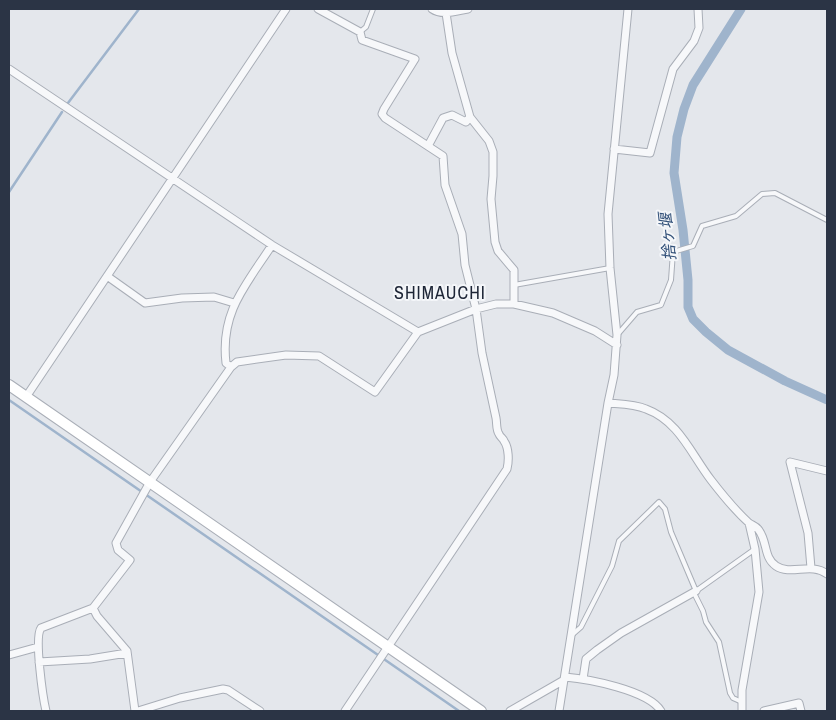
<svg xmlns="http://www.w3.org/2000/svg" width="836" height="720" viewBox="0 0 836 720" font-family="'Archivo Narrow','Noto Sans JP',sans-serif">
  <style>
    .lines { fill: none; stroke-linecap: round; stroke-linejoin: round }
    .stream { stroke: #9fb4cc; stroke-width: 2.5 }
    .canal { stroke: #9fb4cc; stroke-width: 9 }
    .lane-casing { stroke: #a9aeb7; stroke-width: 6 }
    .street-casing { stroke: #a9aeb7; stroke-width: 9 }
    .secondary-casing { stroke: #a9aeb7; stroke-width: 12 }
    .lane { stroke: #f7f8fa; stroke-width: 4 }
    .street { stroke: #f7f8fa; stroke-width: 7 }
    .secondary { stroke: #fff; stroke-width: 10 }
    .labels { text-anchor: middle; stroke-width: 4; stroke-linejoin: round; paint-order: stroke }
    .water-label { font-size: 16px; font-style: italic; fill: #34527a; stroke: #f4f6f9 }
    .quarter-label { font-size: 18px; letter-spacing: 1px; fill: #1d2536; stroke: #f4f6f9 }
  </style>
  <rect width="100%" height="100%" fill="#e4e7ec"/>
  <g class="lines">
    <path class="stream" d="M68,103L139,9
      M9,192L62,112
      M9,400L459,711"/>
    <path class="canal" d="M741,9L693,85L684,109L677,137L674,173L683,230L688,280V307L693,319L706,332L728,350L785,381L827,400"/>
    <defs>
      <path id="lane" d="M360,32L366,27L373,9
        M514,285L610,268
        M618,334L637,312L661,305L671,280L673,252L693,246L702,226L736,216L762,194L775,193L827,220
        M694,593L703,611L706,622L719,642L730,693L733,698L742,702
        M573,634L581,627L612,566L619,541L659,502L665,509L671,532L696,591L755,549"/>
      <path id="street" d="M318,9L360,32L362,40L415,59L384,109L382,114L385,118L443,156L445,185L462,234L465,265L476,309L482,353L496,418C497,423 496,430 499,434C500,437 503,438 504,441C509,448 509,461 507,469L345,711
        M432,9C442,16 456,11 468,9
        M446,13L452,53L470,117L489,141L493,152V176L491,199L495,242L498,251L514,270V304
        M9,69L272,245L418,332
        M428,146L443,118L452,115L466,122L470,117
        M614,149L650,153L673,69L694,41L699,28L698,9
        M107,276L145,303L182,298L214,297L234,303
        M231,367L226,363C220,312 246,285 272,245
        M26,397L286,9
        M608,403C620,404 635,404 646,409C679,421 691,454 711,480C721,493 738,513 749,523C752,525 756,526 758,529C768,541 763,557 776,566C791,576 811,562 827,574
        M811,568L808,533L790,462L827,471
        M93,608L97,616L127,651L135,711
        M9,655L38,647
        M39,662L90,659L127,653
        M565,677C588,679 648,690 661,711
        M583,679L586,659L597,650L621,633L696,591
        M46,711C43,698 34,637 41,628L93,608L130,560L118,550L116,543L150,482L231,367L237,362L286,355L319,356L375,392L418,332L476,309L496,304H514L553,313L595,331L617,345
        M138,711L180,698L223,689L228,690L260,711
        M510,711L564,680
        M559,711L608,403L614,375L617,335L610,268L608,214L628,9
        M742,711V690L759,592L755,549L749,523
        M764,711L799,703L801,711"/>
      <path id="secondary" d="M9,385L481,711"/>
    </defs>
    <use href="#lane" class="lane-casing"/>
    <use href="#street" class="street-casing"/>
    <use href="#secondary" class="secondary-casing"/>
    <use href="#lane" class="lane"/>
    <use href="#street" class="street"/>
    <use href="#secondary" class="secondary"/>
  </g>
  <g class="labels">
    <g class="water-label">
      <text transform="translate(667 237) rotate(-96)" y="6">捨ヶ堰</text>
    </g>
    <g class="quarter-label">
      <text x="440" y="299">SHIMAUCHI</text>
    </g>
  </g>
  <rect width="836" height="720" fill="none" stroke="#2b3445" stroke-width="20"/>
</svg>
